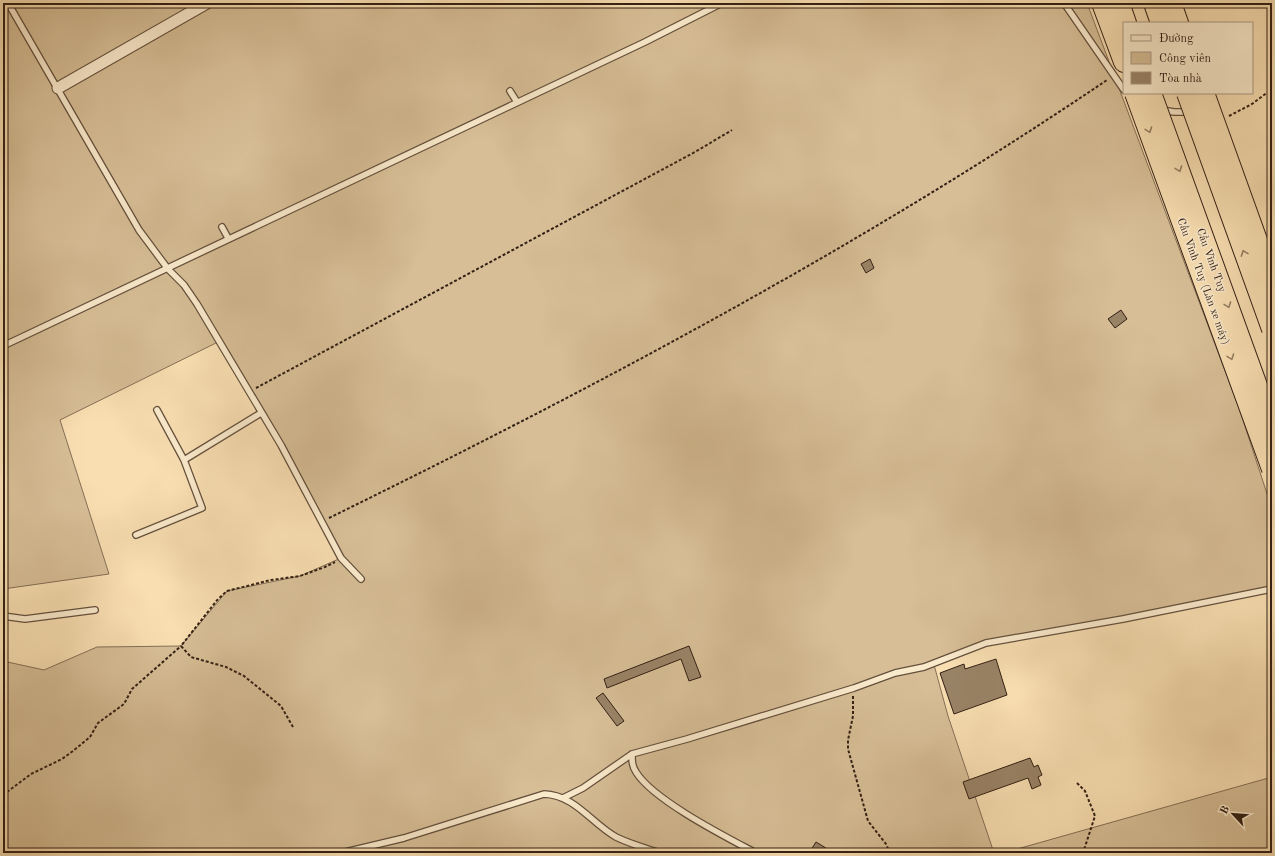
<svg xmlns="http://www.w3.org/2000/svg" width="1275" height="856" viewBox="0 0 1275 856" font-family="'Old Standard TT',serif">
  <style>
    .green { fill: #d7be96; stroke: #856f56 }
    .building { fill: #998366; stroke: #332015 }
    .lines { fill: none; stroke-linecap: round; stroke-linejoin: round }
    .lane-casing { stroke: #64503c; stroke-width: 8 }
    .street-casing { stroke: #64503c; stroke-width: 13 }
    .highway-casing { stroke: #332015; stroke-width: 22 }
    .path { stroke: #332015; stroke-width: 2; stroke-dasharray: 3 2; stroke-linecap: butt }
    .lane { stroke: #faeacc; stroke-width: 5.5 }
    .street { stroke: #faeacc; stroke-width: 11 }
    .highway { stroke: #f8deb1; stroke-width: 20 }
    .highway-bridge-casing { stroke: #332015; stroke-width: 22; stroke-linecap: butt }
    .highway-bridge { stroke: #f8deb1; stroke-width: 20 }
    .oneway { stroke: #967f63 }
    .labels { text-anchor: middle; stroke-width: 3; stroke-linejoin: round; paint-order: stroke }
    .street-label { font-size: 11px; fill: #332015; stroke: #faeacc }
  </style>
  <rect width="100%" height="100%" fill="#f8deb1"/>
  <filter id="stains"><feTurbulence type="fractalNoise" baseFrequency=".005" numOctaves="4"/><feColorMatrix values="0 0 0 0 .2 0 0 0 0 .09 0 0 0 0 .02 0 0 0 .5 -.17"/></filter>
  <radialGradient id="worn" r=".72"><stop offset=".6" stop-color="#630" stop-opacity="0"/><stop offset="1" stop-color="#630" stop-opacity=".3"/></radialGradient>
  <path class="green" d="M3,3H1087L1239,408L1272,509V589L986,643L933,661L948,716L994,853H3V661L44,670L97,647L181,646L227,591L300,576L341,558L220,341L60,420L109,574L3,589Z
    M1272,777V853H1003Z"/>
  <path class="building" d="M870,259L874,268L866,273L861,264Z
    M1121,310L1127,319L1115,328L1108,319Z
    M689,646L701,677L689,681L681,659L607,688L604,679Z
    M996,659L1007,695L954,714L940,673L964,664L965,669Z
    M603,693L624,721L617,726L596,698Z
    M1030,758L1034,767L1038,765L1042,775L1038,777L1041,785L1032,789L1028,778L969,799L963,782Z
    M816,842L834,853H809Z"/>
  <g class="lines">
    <defs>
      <path id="lane" d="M8,3L139,230L168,269L184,285L197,304L281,445L341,558L361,579
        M1064,3L1124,90
        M510,91L517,102
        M1162,110L1174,112H1189
        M222,227L228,238
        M3,346L645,42L722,3
        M184,460L261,413
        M136,535L202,508L184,460L157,410
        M3,616L25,619L95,610
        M632,754C632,761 632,766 636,772C653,800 726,837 756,853
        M563,798L583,788L632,754L687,739L854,688L895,673L924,667L986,643L1123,619L1272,589
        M341,853L404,838L544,794C575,795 591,823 616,837C630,844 646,848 660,853"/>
      <path id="street" d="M58,88L207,3"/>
      <path id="highway" d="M1102,3L1124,62
        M1119,3L1126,23
        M1154,3L1161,23
        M1171,3L1178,23"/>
    </defs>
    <use href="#lane" class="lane-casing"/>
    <use href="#street" class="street-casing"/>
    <use href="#highway" class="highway-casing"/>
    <path class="path" d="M1229,116L1252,104L1272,89
      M256,388L695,152L732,130
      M329,518C596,387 860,247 1107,80
      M853,696V716L848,740V749L868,821L886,844L890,853
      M293,727L281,706L244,676L226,667L191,657L181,646L218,599L227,591L271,580L300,576L325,567L335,562
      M1077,783L1085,791L1095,816L1083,853
      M3,795L31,774L62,759L73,751L90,737L98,723L124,704L132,689L181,646"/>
    <use href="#lane" class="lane"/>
    <use href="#street" class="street"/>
    <use href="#highway" class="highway"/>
    <defs>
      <path id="highway-bridge" d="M1135,93L1272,469
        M1151,93L1272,427
        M1187,93L1272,329
        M1204,93L1272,282"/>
    </defs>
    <use href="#highway-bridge" class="highway-bridge-casing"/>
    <use href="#highway-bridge" class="highway-bridge"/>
  </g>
  <defs><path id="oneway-chevron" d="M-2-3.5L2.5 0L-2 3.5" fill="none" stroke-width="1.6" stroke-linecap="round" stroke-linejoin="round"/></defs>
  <g class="oneway">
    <use href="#oneway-chevron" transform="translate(1149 130) rotate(70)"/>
    <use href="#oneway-chevron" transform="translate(1179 169) rotate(70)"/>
    <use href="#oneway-chevron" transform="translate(1244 253) rotate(-110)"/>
    <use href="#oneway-chevron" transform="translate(1228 305) rotate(70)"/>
    <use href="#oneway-chevron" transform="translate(1231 357) rotate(70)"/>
  </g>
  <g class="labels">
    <g class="street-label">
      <text transform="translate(1212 260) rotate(70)" y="4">Cầu Vĩnh Tuy</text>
      <text transform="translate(1204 281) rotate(70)" y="4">Cầu Vĩnh Tuy (Làn xe máy)</text>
    </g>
  </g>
  <rect width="1275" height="856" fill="none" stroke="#f8deb1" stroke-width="16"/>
  <rect x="4" y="4" width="1267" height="848" fill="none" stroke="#332015" stroke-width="2"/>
  <rect x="8" y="8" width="1259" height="840" fill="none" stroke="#332015"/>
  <rect x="1123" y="22" width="130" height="72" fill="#faeacc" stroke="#aa9983"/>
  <rect x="1131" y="35" width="20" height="6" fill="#faeacc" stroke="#aa9983"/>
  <text x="1159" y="42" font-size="12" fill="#332015">Đường</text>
  <rect x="1131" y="52" width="20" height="12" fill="#d7be96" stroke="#aa9983"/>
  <text x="1159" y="62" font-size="12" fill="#332015">Công viên</text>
  <rect x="1131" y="72" width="20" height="12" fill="#998366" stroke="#aa9983"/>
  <text x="1159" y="82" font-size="12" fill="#332015">Tòa nhà</text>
  <g transform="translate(1233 814) rotate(296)" stroke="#faeacc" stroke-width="3" paint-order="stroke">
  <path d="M0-3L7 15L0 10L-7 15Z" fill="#332015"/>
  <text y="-6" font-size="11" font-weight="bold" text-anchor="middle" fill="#332015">B</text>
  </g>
  <rect width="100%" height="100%" filter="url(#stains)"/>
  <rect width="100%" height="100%" fill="url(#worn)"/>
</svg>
